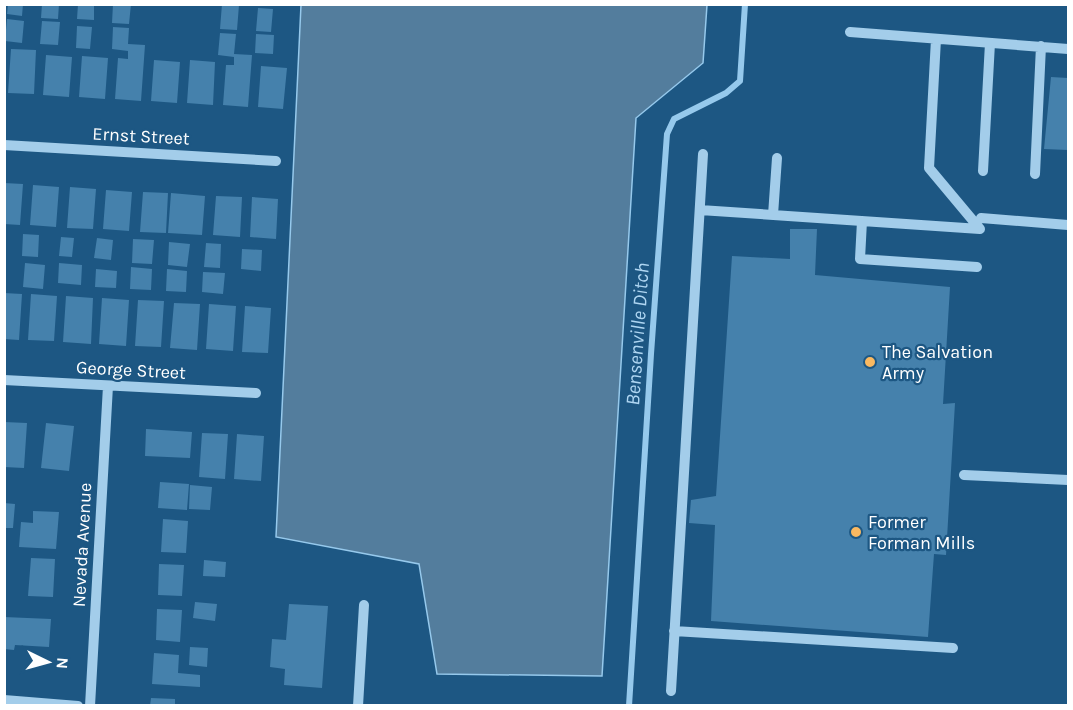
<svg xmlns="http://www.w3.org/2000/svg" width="1073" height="710" viewBox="0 0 1073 710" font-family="Karla,sans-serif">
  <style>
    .water { fill: #537d9d; stroke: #96c9ec; stroke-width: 1.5 }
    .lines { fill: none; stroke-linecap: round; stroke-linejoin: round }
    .stream { stroke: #96c9ec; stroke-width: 6 }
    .building { fill: #4581ac }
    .minor { stroke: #a3cdea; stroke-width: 10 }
    .poi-dot { fill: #fab961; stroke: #1d5783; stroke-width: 2 }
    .labels { text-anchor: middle; stroke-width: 4.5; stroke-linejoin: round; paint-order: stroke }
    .street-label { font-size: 18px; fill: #fff; stroke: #1d5783 }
    .poi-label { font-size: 18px; fill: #fff; stroke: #1d5783; text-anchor: start }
    .water-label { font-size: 20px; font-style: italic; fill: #afd6f2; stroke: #1d5783 }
  </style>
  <rect width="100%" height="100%" fill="#1d5783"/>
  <path class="water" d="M301,5H707L703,63L636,118L602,676L437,674L419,564L276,537Z"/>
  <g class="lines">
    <path class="stream" d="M629,706L651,354L667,134L674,119L726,93L740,81L745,4"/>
  </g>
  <path class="building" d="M8,4H23L22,16L7,14Z
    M42,4H59L58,19L41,18Z
    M78,4H94V20L77,19Z
    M113,4H131L129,24L112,23Z
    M222,4L239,5L237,30L220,29Z
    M258,8L273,9L271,32L256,31Z
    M7,19L24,21L22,43L5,41Z
    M42,21L60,22L58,45L40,44Z
    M77,26L92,27L90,49L76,48Z
    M113,27L129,28L128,44L145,45L141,101L115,99L118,58L128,59V51L112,49Z
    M220,33L236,34L234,54L252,55L248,107L223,105L226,65H234V57L218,55Z
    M256,34L274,35L273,54L255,53Z
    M11,49L36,50L34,94L8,93Z
    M46,55L72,57L69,97L43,95Z
    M82,56L108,58L105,99L79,97Z
    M154,60L180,62L177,103L151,101Z
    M190,60L215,62L213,105L187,103Z
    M261,66L287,68L283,109L258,107Z
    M1051,77L1068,78V150L1044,149Z
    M4,183L23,184L20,225L4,224Z
    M33,185L59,187L56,227L30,225Z
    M70,187L96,189L93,229L67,228Z
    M106,190L132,192L129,231L103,229Z
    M143,192L168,193L166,233L140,232Z
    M171,193L205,196L202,235L168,233Z
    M216,196L242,197L240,237L213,235Z
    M252,197L278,199L276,239L250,237Z
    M790,229H817L815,275L950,287L943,404L955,403L946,555L934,554L928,637L711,621L715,525L689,523L691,500L716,496L732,256L790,259Z
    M23,234L39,235L38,257L22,256Z
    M61,237L74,238L72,257L59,256Z
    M97,238L113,240L111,260L94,258Z
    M133,239L154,240L152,264L132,263Z
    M169,242L190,244L187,267L168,265Z
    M206,243L221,244L220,268L204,267Z
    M242,249L262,250L261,271L241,269Z
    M25,263L45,265L43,289L23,287Z
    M59,263L82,265L81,285L58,283Z
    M131,267L152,269L151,290L130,289Z
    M96,269L117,271L116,288L95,287Z
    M167,269L187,271L186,292L166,291Z
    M203,272L225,273L223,294L202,292Z
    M4,293L22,294L19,340L4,339Z
    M31,294L57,296L54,341L28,340Z
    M66,296L93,298L91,344L63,342Z
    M102,298L129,300L126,346L99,344Z
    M138,300L164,301L161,347L135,346Z
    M174,303L200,304L197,350L170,348Z
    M209,304L236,306L233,351L206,349Z
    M245,306L271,308L268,353L242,352Z
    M4,422L27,423L24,468L4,467Z
    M46,423L74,426L69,471L41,468Z
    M146,429L192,432L190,458L145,456Z
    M202,433L228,434L225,479L199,477Z
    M237,434L264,436L261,481L234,479Z
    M160,482L189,484L187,510L158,508Z
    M190,485L212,487L210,510L189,509Z
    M4,503L15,504L13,528H4Z
    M33,511L59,512L56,549L19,547L21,522L33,523Z
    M163,519L188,521L186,553L161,552Z
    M31,558L55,559L53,597L28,596Z
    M204,560L226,562L225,577L203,576Z
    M159,564L184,565L182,596L158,595Z
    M195,602L217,604L215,621L193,618Z
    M289,604L328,606L322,688L284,685L285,669L270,667L272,639L286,640Z
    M157,609L182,610L180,642L156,640Z
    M4,617L51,619L49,647L15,645L14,650L4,649Z
    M190,647L208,648L207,667L189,665Z
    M154,653L179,655L178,673L200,675V687L152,684Z
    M151,698L175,699V706H150Z"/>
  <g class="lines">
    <path class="minor" d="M850,32L1068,49
      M936,39L929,168L980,229
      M4,145L276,161
      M983,171L990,43
      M1035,174L1041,46
      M700,210L980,229
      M773,215L777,158
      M981,218L1068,225
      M862,221L860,259L977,267
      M4,380L256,393
      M964,475L1068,480
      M674,631L953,648
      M671,691L703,154
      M4,700L78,706
      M90,706L108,386
      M358,706L364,605"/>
  </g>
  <g class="poi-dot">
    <circle cx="870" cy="362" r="6"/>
    <circle cx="856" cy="532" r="6"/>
  </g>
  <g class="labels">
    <g class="street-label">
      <text transform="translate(141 136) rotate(3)" y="6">Ernst Street</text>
      <text transform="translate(131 370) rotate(3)" y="6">George Street</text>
      <text transform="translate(82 545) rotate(-87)" y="6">Nevada Avenue</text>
    </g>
    <g class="poi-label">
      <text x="882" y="358">The Salvation<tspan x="882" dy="21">Army</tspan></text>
      <text x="868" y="528">Former<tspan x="868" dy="21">Forman Mills</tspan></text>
    </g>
    <g class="water-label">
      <text transform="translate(637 334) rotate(-86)" y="7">Bensenville Ditch</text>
    </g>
  </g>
  <rect width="1073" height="710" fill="none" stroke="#ffffff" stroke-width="12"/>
  <g transform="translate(48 662) rotate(95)" stroke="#1d5783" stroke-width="4.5" paint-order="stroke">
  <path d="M0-4.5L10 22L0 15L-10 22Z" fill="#ffffff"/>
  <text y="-9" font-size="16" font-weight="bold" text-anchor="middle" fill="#ffffff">N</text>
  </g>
</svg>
